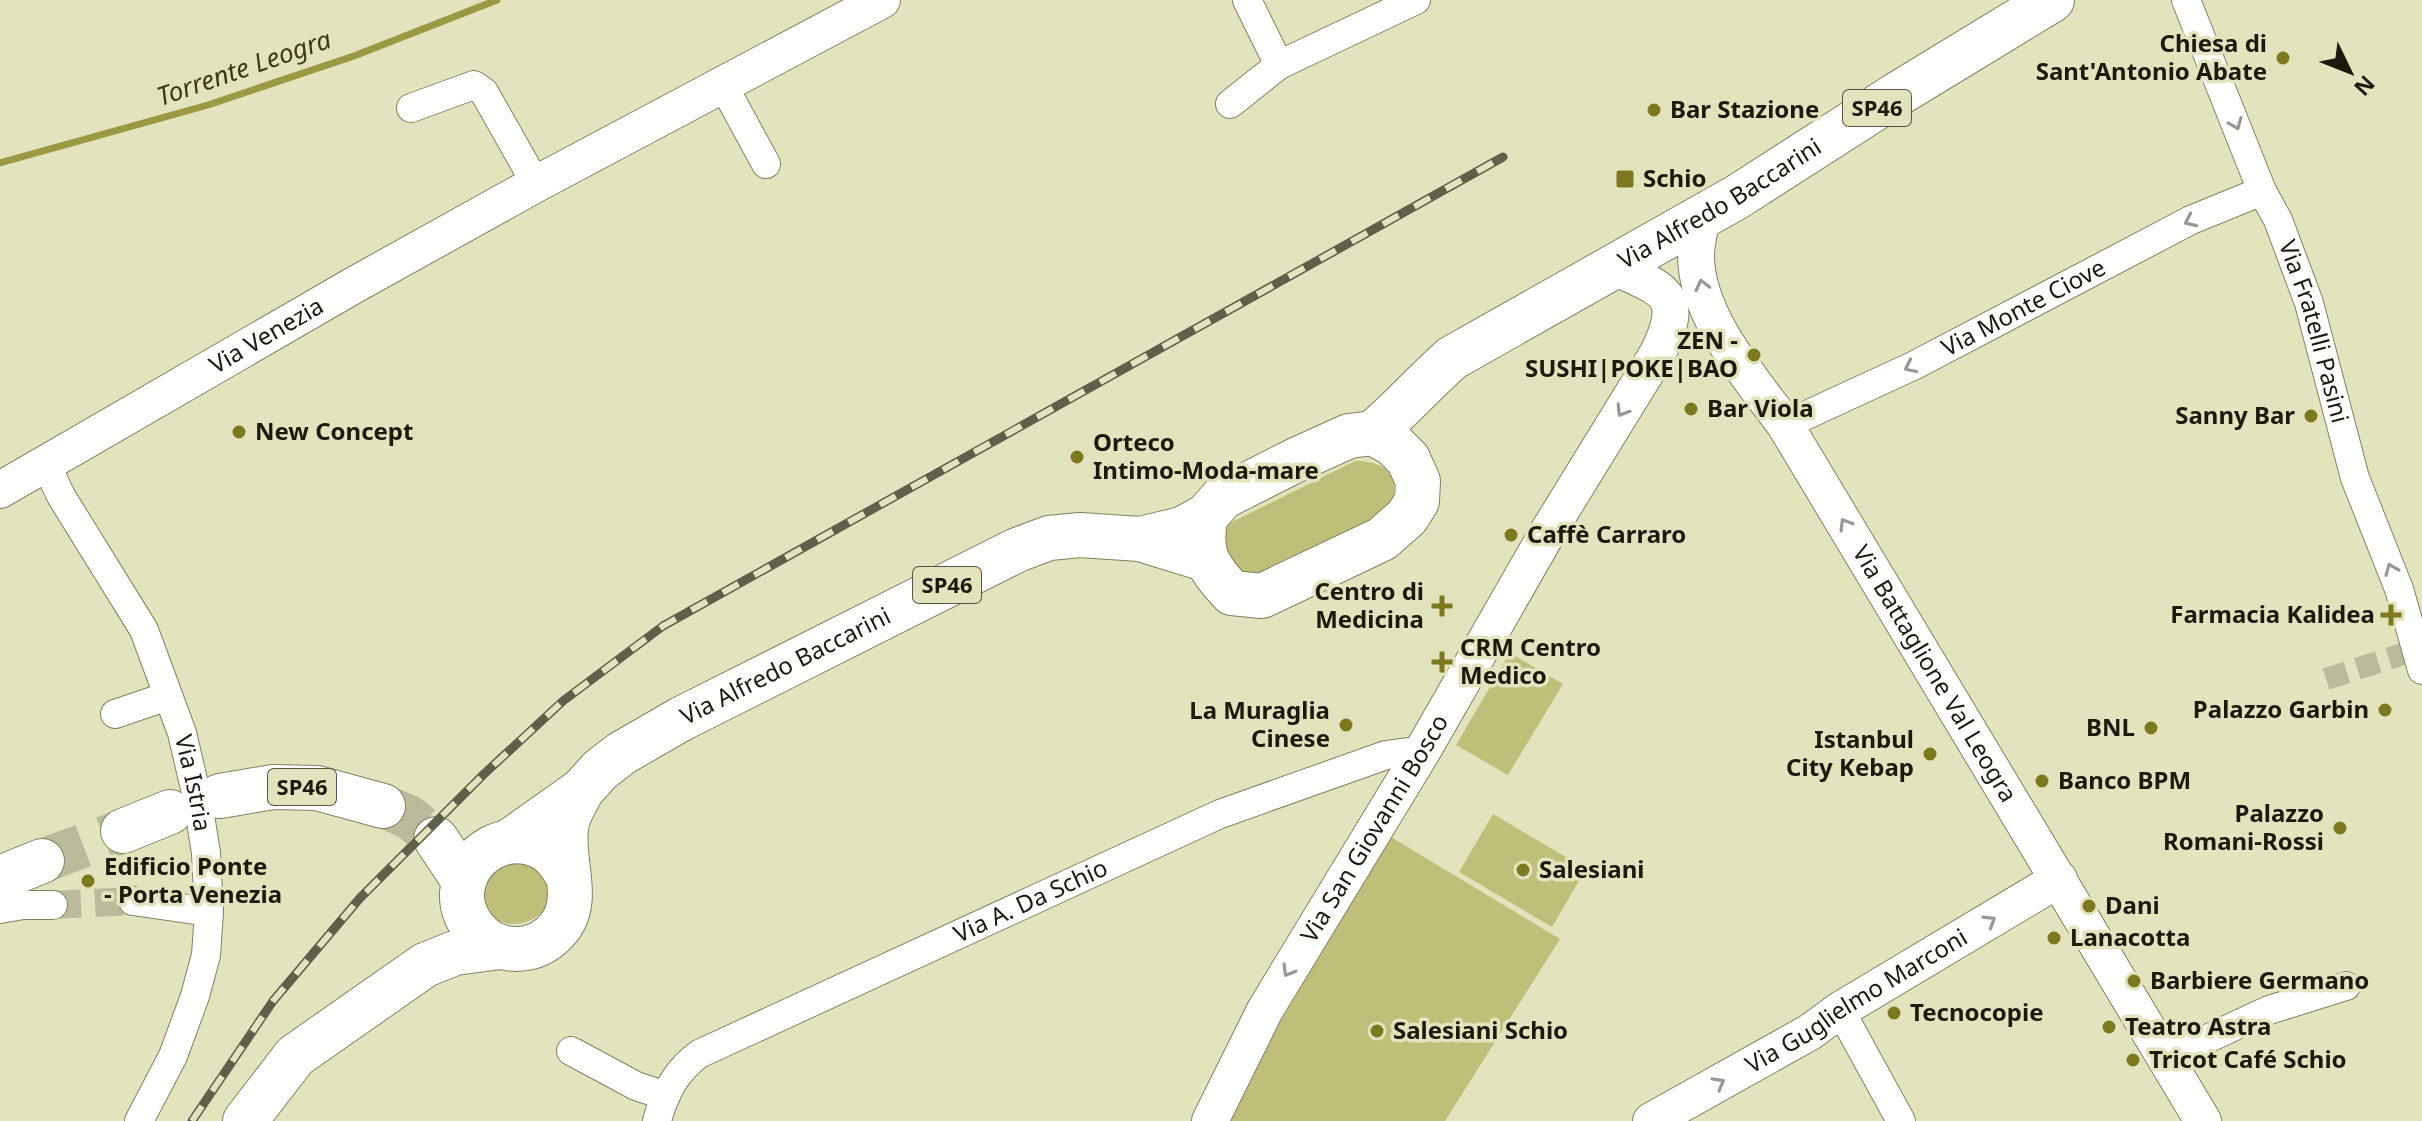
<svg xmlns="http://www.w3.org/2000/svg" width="2422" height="1121" viewBox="0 0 2422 1121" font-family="'Noto Sans',sans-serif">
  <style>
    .green { fill: #c0bf79 }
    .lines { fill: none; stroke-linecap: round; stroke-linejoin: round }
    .stream { stroke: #9b9942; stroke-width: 7 }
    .pedestrian-tunnel { stroke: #bbbb9b; stroke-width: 22; stroke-dasharray: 22 11; stroke-linecap: butt }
    .minor-tunnel { stroke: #bbbb9b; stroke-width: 28; stroke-dasharray: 28 14; stroke-linecap: butt }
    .primary-tunnel { stroke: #bbbb9b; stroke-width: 44; stroke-dasharray: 44 22; stroke-linecap: butt }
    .minor-casing { stroke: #838260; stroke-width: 30 }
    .tertiary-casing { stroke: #838260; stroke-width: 38 }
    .primary-casing { stroke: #838260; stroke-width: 46 }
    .minor { stroke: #fff; stroke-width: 28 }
    .tertiary { stroke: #fff; stroke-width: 36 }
    .primary { stroke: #fff; stroke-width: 44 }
    .rail-casing { stroke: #60604a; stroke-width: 9 }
    .rail { stroke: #e3e3be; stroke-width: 6; stroke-dasharray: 18; stroke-linecap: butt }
    .oneway { stroke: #989892 }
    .poi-dot { fill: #7c791f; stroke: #e3e3be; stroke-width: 3 }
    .labels { text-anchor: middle; stroke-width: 7; stroke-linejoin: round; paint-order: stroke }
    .shield { fill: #e3e3be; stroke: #575642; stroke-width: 2 }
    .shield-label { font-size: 22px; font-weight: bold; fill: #1b1a0d }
    .poi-label { font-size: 24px; font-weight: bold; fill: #1b1a0d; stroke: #e3e3be; text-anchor: start }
    .street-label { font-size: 24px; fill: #1b1a0d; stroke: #e3e3be }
    .water-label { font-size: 26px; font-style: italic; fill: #3b3a15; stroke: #e3e3be }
  </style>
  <rect width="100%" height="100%" fill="#e3e3be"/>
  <path class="green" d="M1355,461C1388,461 1403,478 1389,510L1263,578H1237L1221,536L1230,523Z
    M1510,653L1563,684L1508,775L1456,745Z
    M1493,814L1586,869L1552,927L1459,872Z
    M1391,837L1560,939L1445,1121H1221Z
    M503,861L534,864C537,869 543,874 546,879C568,923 480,951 483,884Z"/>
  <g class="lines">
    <path class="stream" d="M0,163L208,105L354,56L497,0"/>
    <path class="pedestrian-tunnel" d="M2326,679L2415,650"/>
    <path class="minor-tunnel" d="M53,905L133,901"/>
    <path class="primary-tunnel" d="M383,806L409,817L436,839
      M42,861L123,831"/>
    <defs>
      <g id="minor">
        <path d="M1247,0L1279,65L1416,0"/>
        <path id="s1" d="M2186,0L2262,191L2278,220L2309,303L2355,478L2399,589L2422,670"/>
        <path d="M723,85L766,164"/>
        <path d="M1230,104L1279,65"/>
        <path d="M411,108L474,85L484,92L536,184"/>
        <path id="s2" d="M1785,425L1915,365L2191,220L2262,191"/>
        <path id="s3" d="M46,464L61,496L144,630L182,733L197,797L206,853L209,912L206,955L195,996L173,1056L139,1121"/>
        <path d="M115,714L168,696"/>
        <path d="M133,901L209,912"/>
        <path d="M0,909L23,905H53"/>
        <path d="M1840,1010L1901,1121"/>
        <path d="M571,1051L636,1086L666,1096"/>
        <path d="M2164,1059L2269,1010L2346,986"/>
        <path id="s4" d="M657,1121C664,1093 676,1071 699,1054L1220,814L1386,755L1423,750"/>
      </g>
      <g id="tertiary">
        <path id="s5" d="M1702,217C1700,229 1696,243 1696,255C1696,317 1750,377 1785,425L2203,1121"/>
        <path id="s6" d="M0,490L356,284L536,184L882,0"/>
        <path id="s7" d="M1210,1121L1265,1010L1423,750L1549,530L1658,353C1686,294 1665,290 1614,267"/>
        <path id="s8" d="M1651,1121L1810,1032L1840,1010L2059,879"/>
      </g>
      <g id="primary">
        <path id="s9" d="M1373,433C1401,409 1425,382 1452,358L1737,197L1896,95L2052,0"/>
        <path d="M1140,539L1182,529L1206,516L1223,497L1296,460L1349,436L1373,433L1393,444L1408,459L1418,481L1417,501L1407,517L1382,539L1262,596L1232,593C1207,567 1198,552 1206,516"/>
        <path d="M220,796L273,787L317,788L383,806"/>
        <path d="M123,831L170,812"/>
        <path d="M436,839L464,881"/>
        <path id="s10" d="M510,841L582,790L600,770L622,753L681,719L1017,550L1049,538L1080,535L1140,539L1205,559"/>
        <path d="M567,875C561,864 554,854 543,848C508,829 465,853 462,893C461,910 469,924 481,936C493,947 511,951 526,948C539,946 549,939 557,930C584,901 559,858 567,823C569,812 577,800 582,790"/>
        <path d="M0,878L42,861"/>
        <path d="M245,1121L295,1056L425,965L455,953L500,947"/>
      </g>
    </defs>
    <use href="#minor" class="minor-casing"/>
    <use href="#tertiary" class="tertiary-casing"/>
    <use href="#primary" class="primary-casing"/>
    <use href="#minor" class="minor"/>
    <use href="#tertiary" class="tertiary"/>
    <use href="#primary" class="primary"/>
    <defs>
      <path id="rail" d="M192,1121L273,1001L360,898L484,774L563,701L663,626L1503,157"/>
    </defs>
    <use href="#rail" class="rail-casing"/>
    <use href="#rail" class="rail"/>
  </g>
  <defs><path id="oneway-chevron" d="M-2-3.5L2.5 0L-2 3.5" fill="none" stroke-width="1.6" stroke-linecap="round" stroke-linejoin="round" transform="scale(2)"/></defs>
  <g class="oneway">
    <use href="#oneway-chevron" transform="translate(2236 124) rotate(68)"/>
    <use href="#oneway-chevron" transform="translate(2190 221) rotate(155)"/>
    <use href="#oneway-chevron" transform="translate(1702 285) rotate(-103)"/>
    <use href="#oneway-chevron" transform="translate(1910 367) rotate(154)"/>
    <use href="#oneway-chevron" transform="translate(1622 411) rotate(122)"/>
    <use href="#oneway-chevron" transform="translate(1845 524) rotate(-121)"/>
    <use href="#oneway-chevron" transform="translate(2391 569) rotate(-112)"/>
    <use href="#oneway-chevron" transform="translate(1990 921) rotate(-32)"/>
    <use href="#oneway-chevron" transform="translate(1288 971) rotate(121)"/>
    <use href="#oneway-chevron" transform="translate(1719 1083) rotate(-29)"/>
  </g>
  <g class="poi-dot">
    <circle cx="2283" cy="58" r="8"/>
    <circle cx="1654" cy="110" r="8"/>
    <rect x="1615" y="169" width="20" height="20" rx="4"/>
    <circle cx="1754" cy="355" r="8"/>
    <circle cx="1691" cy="409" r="8"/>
    <circle cx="2311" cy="416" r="8"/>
    <circle cx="239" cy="432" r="8"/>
    <circle cx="1077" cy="457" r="8"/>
    <circle cx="1511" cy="535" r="8"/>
    <path d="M1438 594h8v8h8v8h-8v8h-8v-8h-8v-8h8z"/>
    <path d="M2387 603h8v8h8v8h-8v8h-8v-8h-8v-8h8z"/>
    <path d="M1438 650h8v8h8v8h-8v8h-8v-8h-8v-8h8z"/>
    <circle cx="2385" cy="710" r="8"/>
    <circle cx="1346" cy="725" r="8"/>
    <circle cx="2151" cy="728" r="8"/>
    <circle cx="1930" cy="754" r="8"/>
    <circle cx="2042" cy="781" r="8"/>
    <circle cx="2340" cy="828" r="8"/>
    <circle cx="1523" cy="870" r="8"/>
    <circle cx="88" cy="881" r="8"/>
    <circle cx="2089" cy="906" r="8"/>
    <circle cx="2054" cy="938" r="8"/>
    <circle cx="2134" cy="981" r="8"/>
    <circle cx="1894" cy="1013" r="8"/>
    <circle cx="2109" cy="1027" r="8"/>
    <circle cx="1377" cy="1031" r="8"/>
    <circle cx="2133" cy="1060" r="8"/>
  </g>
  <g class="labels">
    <g class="shield">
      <rect x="1843" y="90" width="68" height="36" rx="6"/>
      <rect x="913" y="567" width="68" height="36" rx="6"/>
      <rect x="268" y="769" width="68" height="36" rx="6"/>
    </g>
    <g class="shield-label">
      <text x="1877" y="116">SP46</text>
      <text x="947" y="593">SP46</text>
      <text x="302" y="795">SP46</text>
    </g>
    <g class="poi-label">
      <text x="2267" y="52" text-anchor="end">Chiesa di<tspan x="2267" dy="28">Sant'Antonio Abate</tspan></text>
      <text x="1670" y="118">Bar Stazione</text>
      <text x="1643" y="187">Schio</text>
      <text x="1738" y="349" text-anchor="end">ZEN -<tspan x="1738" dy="28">SUSHI|POKE|BAO</tspan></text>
      <text x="1707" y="417">Bar Viola</text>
      <text x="2295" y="424" text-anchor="end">Sanny Bar</text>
      <text x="255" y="440">New Concept</text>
      <text x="1093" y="451">Orteco<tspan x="1093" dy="28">Intimo-Moda-mare</tspan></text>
      <text x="1527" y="543">Caffè Carraro</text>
      <text x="1424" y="600" text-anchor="end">Centro di<tspan x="1424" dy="28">Medicina</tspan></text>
      <text x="2375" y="623" text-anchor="end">Farmacia Kalidea</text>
      <text x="1460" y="656">CRM Centro<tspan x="1460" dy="28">Medico</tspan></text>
      <text x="2369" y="718" text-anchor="end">Palazzo Garbin</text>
      <text x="1330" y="719" text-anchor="end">La Muraglia<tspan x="1330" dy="28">Cinese</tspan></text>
      <text x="2135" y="736" text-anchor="end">BNL</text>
      <text x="1914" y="748" text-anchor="end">Istanbul<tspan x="1914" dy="28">City Kebap</tspan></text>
      <text x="2058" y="789">Banco BPM</text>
      <text x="2324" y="822" text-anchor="end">Palazzo<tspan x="2324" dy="28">Romani-Rossi</tspan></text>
      <text x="104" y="875">Edificio Ponte<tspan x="104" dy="28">- Porta Venezia</tspan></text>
      <text x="1539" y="878">Salesiani</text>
      <text x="2105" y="914">Dani</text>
      <text x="2070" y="946">Lanacotta</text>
      <text x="2150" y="989">Barbiere Germano</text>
      <text x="1910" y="1021">Tecnocopie</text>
      <text x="2125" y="1035">Teatro Astra</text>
      <text x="1393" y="1039">Salesiani Schio</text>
      <text x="2149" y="1068">Tricot Café Schio</text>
    </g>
    <g class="street-label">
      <text dy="8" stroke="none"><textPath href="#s9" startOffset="418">Via Alfredo Baccarini</textPath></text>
      <text dy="8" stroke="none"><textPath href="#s2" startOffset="266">Via Monte Ciove</textPath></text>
      <text dy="8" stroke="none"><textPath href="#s1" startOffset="356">Via Fratelli Pasini</textPath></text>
      <text dy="8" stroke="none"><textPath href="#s6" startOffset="308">Via Venezia</textPath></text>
      <text dy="8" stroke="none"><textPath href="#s10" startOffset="328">Via Alfredo Baccarini</textPath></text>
      <text dy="8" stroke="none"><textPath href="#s5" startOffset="524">Via Battaglione Val Leogra</textPath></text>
      <text dy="8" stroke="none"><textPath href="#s3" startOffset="354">Via Istria</textPath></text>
      <text dy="8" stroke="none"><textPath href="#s7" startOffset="336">Via San Giovanni Bosco</textPath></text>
      <text dy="8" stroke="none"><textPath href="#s4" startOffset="446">Via A. Da Schio</textPath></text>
      <text dy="8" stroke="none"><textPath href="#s8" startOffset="238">Via Guglielmo Marconi</textPath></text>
    </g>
    <g class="water-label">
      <text transform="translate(244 68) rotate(-19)" y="9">Torrente Leogra</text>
    </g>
  </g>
  <g transform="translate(2350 72) rotate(133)" stroke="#e3e3be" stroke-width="6" paint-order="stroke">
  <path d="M0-6L14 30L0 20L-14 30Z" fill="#1b1a0d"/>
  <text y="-12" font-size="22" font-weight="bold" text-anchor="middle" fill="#1b1a0d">N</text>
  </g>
</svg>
